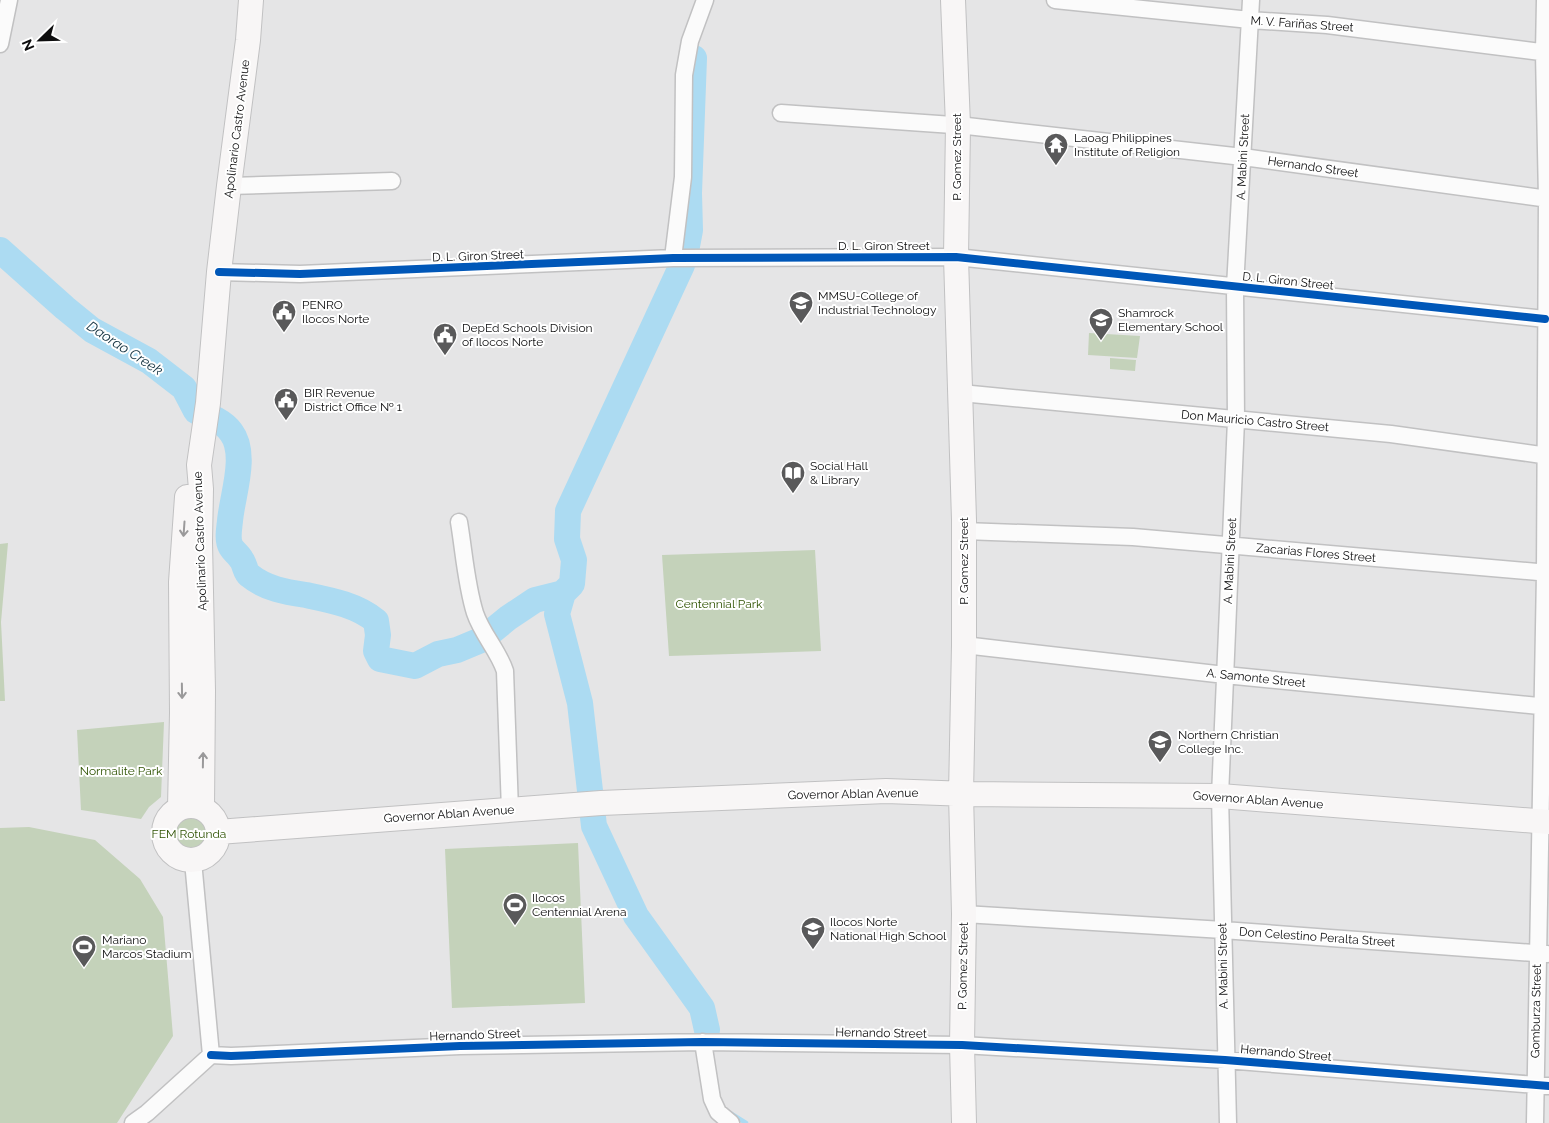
<svg xmlns="http://www.w3.org/2000/svg" width="1549" height="1123" viewBox="0 0 1549 1123" font-family="Raleway,sans-serif">
  <style>
    .green { fill: #c4d2ba }
    .lines { fill: none; stroke-linecap: round; stroke-linejoin: round }
    .stream { stroke: #acdbf2; stroke-width: 4.5 }
    .river { stroke: #acdbf2; stroke-width: 26 }
    .minor-casing { stroke: #c1c1c2; stroke-width: 19 }
    .secondary-casing { stroke: #c1c1c2; stroke-width: 26 }
    .minor { stroke: #fbfbfb; stroke-width: 16 }
    .secondary { stroke: #f8f6f6; stroke-width: 24 }
    .cycleway-casing { stroke: #fff; stroke-width: 11 }
    .cycleway { stroke: #0057b8; stroke-width: 8 }
    .oneway { stroke: #9a999a }
    .labels { text-anchor: middle; stroke-width: 4; stroke-linejoin: round; paint-order: stroke }
    .street-label { font-size: 12px; fill: #0e0e0f; stroke: #fff }
    .poi-label { font-size: 12px; fill: #0e0e0f; stroke: #fff; text-anchor: start }
    .park-label { font-size: 12px; fill: #2e5200; stroke: #fff }
    .water-label { font-size: 14px; font-style: italic; fill: #133240; stroke: #fff }
  </style>
  <rect width="100%" height="100%" fill="#e5e5e6"/>
  <path class="green" d="M1089,333L1140,336L1137,358L1088,355Z
    M1110,358L1136,360L1135,371L1110,369Z
    M8,543L1,622L5,701H0V544Z
    M815,550L821,651L669,656L662,555Z
    M164,722L161,797L149,807L141,819L81,810L77,730Z
    M191,811L207,817C216,834 211,849 192,856C160,852 157,813 191,811Z
    M29,827L95,840L140,879L163,917L173,1036L117,1123H0V828Z
    M578,843L585,1003L452,1008L445,849Z"/>
  <g class="lines">
    <path class="stream" d="M730,1113L746,1123"/>
    <path class="river" d="M687,246L690,230L689,193L694,58
      M0,250L65,308L92,330L149,361L184,388L196,411C209,416 223,421 231,432C248,454 232,496 230,521C229,530 227,540 231,547C234,552 238,554 241,559C245,564 245,572 249,575C266,589 286,592 306,595C330,600 357,605 376,621L378,635L376,651L380,659L415,666L438,654L457,650L481,640L508,618L535,600L563,593
      M682,265L568,511L567,539L574,560L572,584L563,593L557,614L580,703L594,826L636,916L702,1008L707,1030"/>
    <defs>
      <path id="minor" d="M1055,0L1250,20L1327,25L1549,53
        M0,44L9,0
        M781,113L967,126L1243,157L1549,199
        M229,186L392,181
        M673,258L683,177L684,75L690,41L705,0
        M219,272L300,274L673,258L956,257L1545,319
        M961,393L1391,434L1549,456
        M459,522C464,552 466,584 475,613C482,634 498,650 505,671L510,810
        M964,531L1133,537L1549,573
        M964,645L1225,675L1549,707
        M193,861L211,1055
        M964,914L1223,930L1547,954
        M703,1042L712,1099L718,1112L731,1123
        M211,1055L231,1056L460,1046L703,1042L962,1045L1225,1060L1549,1086
        M133,1123L147,1113L211,1055
        M1228,1123L1220,796L1236,420L1235,287L1251,0
        M1535,1123L1545,573L1547,199L1544,53L1545,0"/>
      <path id="secondary" d="M953,0L958,125L956,257L964,520V645L961,794L964,914L962,1045L964,1123
        M164 833a27 27 0 1 1 54 0a27 27 0 1 1-54 0Z
        M180,808L182,713L181,582L187,497
        M202,808L203,691L200,542L201,489L199,465L208,403L219,272L229,186L248,40L251,0
        M218,832L601,803L886,791L968,794L1220,796L1549,822"/>
    </defs>
    <use href="#minor" class="minor-casing"/>
    <use href="#secondary" class="secondary-casing"/>
    <use href="#minor" class="minor"/>
    <use href="#secondary" class="secondary"/>
    <defs>
      <path id="cycleway" d="M219,272L300,274L673,258L956,257L1545,319
        M211,1055L231,1056L460,1046L703,1042L962,1045L1225,1060L1549,1086"/>
    </defs>
    <use href="#cycleway" class="cycleway-casing"/>
    <use href="#cycleway" class="cycleway"/>
  </g>
  <defs><path id="oneway-shaft" d="M-6 0H5M1.5-3L5.5 0L1.5 3" fill="none" stroke-width="1.6" stroke-linecap="round" stroke-linejoin="round" transform="scale(1.25)"/></defs>
  <g class="oneway">
    <use href="#oneway-shaft" transform="translate(184 529) rotate(94)"/>
    <use href="#oneway-shaft" transform="translate(182 691) rotate(89)"/>
    <use href="#oneway-shaft" transform="translate(203 760) rotate(-89)"/>
  </g>
  <defs>
    <symbol id="temple-pin" viewBox="-11 -11 22 30"><path d="M0 17L-7.5 6A9.5 9.5 0 1 1 7.5 6Z" fill="#59595a" stroke="#fff"/><path d="M0-6L5-2H3V0L6.5 2.5H4V6H1.5V3h-3V6H-4V2.5H-6.5L-3 0V-2H-5Z" fill="#fff"/></symbol>
    <symbol id="school-pin" viewBox="-11 -11 22 30"><path d="M0 17L-7.5 6A9.5 9.5 0 1 1 7.5 6Z" fill="#59595a" stroke="#fff"/><path d="M0-5L7-2L0 1L-7-2ZM-4 1L0 2.5L4 1V4Q0 6-4 4Z" fill="#fff"/></symbol>
    <symbol id="civic-pin" viewBox="-11 -11 22 30"><path d="M0 17L-7.5 6A9.5 9.5 0 1 1 7.5 6Z" fill="#59595a" stroke="#fff"/><path d="M-.6-6.5H3V-4.5H.6V-3L4-1V1h2V6H-6V1h2V-1L-.6-3ZM-1.2 2.5V6h2.4V2.5Z" fill="#fff"/></symbol>
    <symbol id="library-pin" viewBox="-11 -11 22 30"><path d="M0 17L-7.5 6A9.5 9.5 0 1 1 7.5 6Z" fill="#59595a" stroke="#fff"/><path d="M-6-4Q-3-5.5-.7-3.5V5Q-3 3-6 4ZM6-4Q3-5.5 .7-3.5V5Q3 3 6 4Z" fill="#fff"/></symbol>
    <symbol id="stadium-pin" viewBox="-11 -11 22 30"><path d="M0 17L-7.5 6A9.5 9.5 0 1 1 7.5 6Z" fill="#59595a" stroke="#fff"/><path d="M0-5a6.5 5 0 1 0 0 10a6.5 5 0 1 0 0-10ZM-3.5-1.8h7v3.6h-7Z" fill="#fff"/></symbol>
  </defs>
  <g fill-rule="evenodd">
    <use href="#temple-pin" x="1042" y="131" width="28" height="38"/>
    <use href="#school-pin" x="787" y="289" width="28" height="38"/>
    <use href="#civic-pin" x="270" y="298" width="28" height="38"/>
    <use href="#school-pin" x="1087" y="306" width="28" height="38"/>
    <use href="#civic-pin" x="431" y="321" width="28" height="38"/>
    <use href="#civic-pin" x="272" y="386" width="28" height="38"/>
    <use href="#library-pin" x="779" y="459" width="28" height="38"/>
    <use href="#school-pin" x="1146" y="728" width="28" height="38"/>
    <use href="#stadium-pin" x="501" y="891" width="28" height="38"/>
    <use href="#school-pin" x="799" y="915" width="28" height="38"/>
    <use href="#stadium-pin" x="70" y="933" width="28" height="38"/>
  </g>
  <g class="labels">
    <g class="street-label">
      <text transform="translate(1302 24) rotate(4)" y="4">M. V. Fariñas Street</text>
      <text transform="translate(237 129) rotate(-83)" y="4">Apolinario Castro Avenue</text>
      <text transform="translate(957 157) rotate(-90)" y="4">P. Gomez Street</text>
      <text transform="translate(1243 157) rotate(-87)" y="4">A. Mabini Street</text>
      <text transform="translate(1313 167) rotate(8)" y="4">Hernando Street</text>
      <text x="884" y="250">D. L. Giron Street</text>
      <text transform="translate(478 256) rotate(-2)" y="4">D. L. Giron Street</text>
      <text transform="translate(1288 281) rotate(6)" y="4">D. L. Giron Street</text>
      <text transform="translate(1255 421) rotate(5)" y="4">Don Mauricio Castro Street</text>
      <text transform="translate(200 541) rotate(-92)" y="4">Apolinario Castro Avenue</text>
      <text transform="translate(1316 553) rotate(5)" y="4">Zacarias Flores Street</text>
      <text transform="translate(964 561) rotate(-90)" y="4">P. Gomez Street</text>
      <text transform="translate(1230 561) rotate(-87)" y="4">A. Mabini Street</text>
      <text transform="translate(1256 678) rotate(6)" y="4">A. Samonte Street</text>
      <text transform="translate(853 794) rotate(-1)" y="4">Governor Ablan Avenue</text>
      <text transform="translate(1258 800) rotate(4)" y="4">Governor Ablan Avenue</text>
      <text transform="translate(449 814) rotate(-4)" y="4">Governor Ablan Avenue</text>
      <text transform="translate(1317 937) rotate(4)" y="4">Don Celestino Peralta Street</text>
      <text transform="translate(963 966) rotate(-89)" y="4">P. Gomez Street</text>
      <text transform="translate(1223 966) rotate(-91)" y="4">A. Mabini Street</text>
      <text transform="translate(1536 1011) rotate(-89)" y="4">Gomburza Street</text>
      <text transform="translate(881 1033) rotate(1)" y="4">Hernando Street</text>
      <text transform="translate(475 1035) rotate(-2)" y="4">Hernando Street</text>
      <text transform="translate(1286 1053) rotate(5)" y="4">Hernando Street</text>
    </g>
    <g class="poi-label">
      <text x="1074" y="142">Laoag Philippines<tspan x="1074" dy="14">Institute of Religion</tspan></text>
      <text x="818" y="300">MMSU-College of<tspan x="818" dy="14">Industrial Technology</tspan></text>
      <text x="302" y="309">PENRO<tspan x="302" dy="14">Ilocos Norte</tspan></text>
      <text x="1118" y="317">Shamrock<tspan x="1118" dy="14">Elementary School</tspan></text>
      <text x="462" y="332">DepEd Schools Division<tspan x="462" dy="14">of Ilocos Norte</tspan></text>
      <text x="304" y="397">BIR Revenue<tspan x="304" dy="14">District Office № 1</tspan></text>
      <text x="810" y="470">Social Hall<tspan x="810" dy="14">&amp; Library</tspan></text>
      <text x="1178" y="739">Northern Christian<tspan x="1178" dy="14">College Inc.</tspan></text>
      <text x="532" y="902">Ilocos<tspan x="532" dy="14">Centennial Arena</tspan></text>
      <text x="830" y="926">Ilocos Norte<tspan x="830" dy="14">National High School</tspan></text>
      <text x="102" y="944">Mariano<tspan x="102" dy="14">Marcos Stadium</tspan></text>
    </g>
    <g class="park-label">
      <text x="719" y="608">Centennial Park</text>
      <text x="121" y="775">Normalite Park</text>
      <text x="189" y="838">FEM Rotunda</text>
    </g>
    <g class="water-label">
      <text transform="translate(125 348) rotate(33)" y="5">Daorao Creek</text>
    </g>
  </g>
  <g transform="translate(40 40) rotate(247)" stroke="#ffffff" stroke-width="4" paint-order="stroke">
  <path d="M0-4L9 19L0 12L-9 19Z" fill="#0e0e0f"/>
  <text y="-8" font-size="14" font-weight="bold" text-anchor="middle" fill="#0e0e0f">N</text>
  </g>
</svg>
